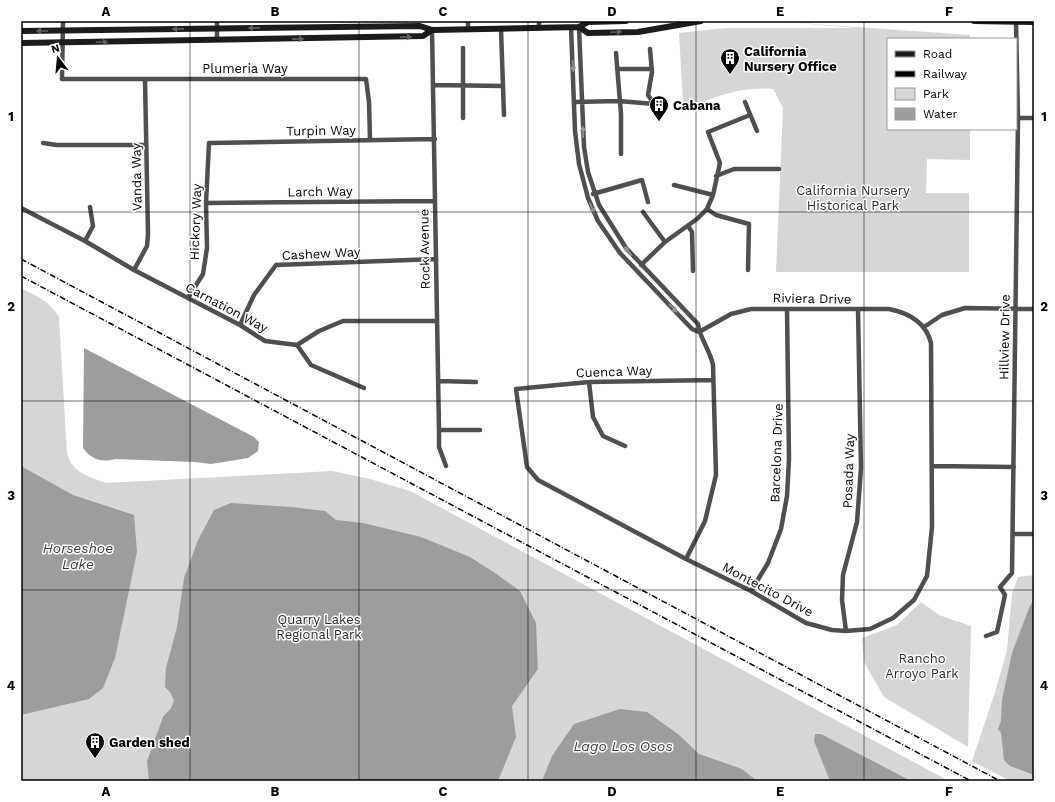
<svg xmlns="http://www.w3.org/2000/svg" width="1055" height="802" viewBox="0 0 1055 802" font-family="'Work Sans',sans-serif">
  <style>
    .green { fill: #d6d6d6 }
    .water { fill: #9d9d9d }
    .lines { fill: none; stroke-linecap: round; stroke-linejoin: round }
    .street { stroke: #4f4f4f; stroke-width: 4.5 }
    .secondary { stroke: #1c1c1c; stroke-width: 6 }
    .rail { stroke: #000; stroke-width: 1.5; stroke-dasharray: 6 2 1 2; stroke-linecap: butt }
    .oneway { fill: #606060 }
    .oneway2 { fill: #959595 }
    .grid { fill: none; stroke: #000; stroke-width: 1; stroke-opacity: 0.55 }
    .labels { text-anchor: middle; stroke-width: 3; stroke-linejoin: round; paint-order: stroke }
    .poi-label { font-size: 13px; font-weight: bold; fill: #000; stroke: #fff; text-anchor: start }
    .street-label { font-size: 13px; fill: #000; stroke: #fff }
    .park-label { font-size: 13px; fill: #2d2d2d; stroke: #fff }
    .water-label { font-size: 14px; font-style: italic; fill: #3e3e3e; stroke: #fff }
    .neatline { fill: none; stroke: #000; stroke-width: 1.5 }
    .grid-label { font-size: 13px; text-anchor: middle; font-weight: bold; fill: #000 }
  </style>
  <rect width="100%" height="100%" fill="#fff"/>
  <path class="green" d="M771,21L970,35V39H888V129H970V160L927,159L926,193H969V272H776L783,108L773,89C741,86 709,97 682,113L683,102L679,33L726,28H857Z
    M21,288C35,295 51,302 59,317L67,454C73,473 89,477 107,483L332,471L370,479L410,491L949,781H21Z
    M1034,575V781H1010L972,761L996,689L1007,650L1012,594L1018,577Z
    M921,602L939,615L971,626L968,747L884,697L864,662L862,638L897,625Z"/>
  <path class="water" d="M84,348L254,437L259,442L258,451L248,458L211,464L195,462L115,459C101,463 91,459 83,448Z
    M21,466L73,495L134,515L137,552L115,658L103,688L89,699L21,715Z
    M231,503L291,507L325,511L336,520L363,523L421,537L470,557L495,573L520,591L536,623L538,669L512,706L516,737L498,781H149L147,761L163,717L171,708L174,701L171,693L165,687L166,668L177,627L184,578L198,540L214,510Z
    M1034,599V775L1010,766L1004,760L1001,733L998,729L1001,721L1002,700L1012,653L1029,608Z
    M620,709L647,712L678,734L699,754L742,769L757,781H542L552,756L574,724Z
    M815,734H821L911,781H830L814,741Z"/>
  <g class="lines">
    <path class="street" d="M63,21L62,79H366L369,102L370,140
      M217,21V40
      M571,27L575,131L579,164L588,198L598,221L620,253L692,329L699,332
      M579,27L584,147L588,172L599,205L626,248L698,324C700,339 710,350 713,365L716,475L705,521L686,559
      M539,28V21
      M501,29L504,115
      M432,30L439,430V447L446,466
      M468,30V21
      M463,48V118
      M650,49L652,72L648,95L654,104
      M616,53L621,114V154
      M617,69H651
      M433,85L503,86
      M574,102L619,101L654,104
      M745,102L757,131
      M1018,118H1034
      M43,143L57,145H146
      M716,176L734,169H779
      M674,185L713,195
      M593,194L642,180L648,202
      M206,203L434,201
      M21,208L85,241L134,270L240,325L265,341L297,345L319,331L343,321H437
      M707,209L716,215L749,224L748,270
      M643,212L665,242
      M688,226L692,232L693,271
      M85,241L93,226L90,207
      M641,265L665,242L697,219L707,209L713,195L720,163L708,132L750,115
      M134,270L147,246L148,234L145,79
      M188,298L203,274L207,248L206,203L209,143L435,139
      M240,325L254,295L276,265L436,259
      M924,327L942,315L965,308L1034,309
      M699,332L731,314L751,309H889C909,313 926,323 931,343L932,527L927,576L914,600L893,618L870,629L846,631L832,630L806,623L751,591L686,559L538,480L527,467L516,389L589,382L713,380
      M297,345L311,365L364,388
      M438,381L476,382
      M589,382L593,417L603,436L625,446
      M439,430H480
      M933,466L1014,467
      M1013,534H1034
      M751,591L768,563L781,529L787,496L789,459L787,309
      M846,631L842,600L843,575L857,522L861,468L858,310
      M986,636L997,632L1005,595L1000,587L1012,573L1018,118L1016,22"/>
    <path class="secondary" d="M974,21L1034,22
      M579,27L588,33L638,32L701,21
      M21,31L420,26L432,30L579,27L588,22L626,21
      M21,43L423,36L432,30"/>
    <path class="rail" d="M21,259L1000,781
      M21,276L971,781"/>
  </g>
  <defs><path id="oneway-solid" d="M-6-.8H1V-3.2L6.5 0L1 3.2V.8H-6Z"/></defs>
  <g class="oneway">
    <use href="#oneway-solid" transform="translate(254 28) rotate(179)"/>
    <use href="#oneway-solid" transform="translate(178 29) rotate(179)"/>
    <use href="#oneway-solid" transform="translate(42 31) rotate(-180)"/>
    <use href="#oneway-solid" transform="translate(616 32) rotate(-2)"/>
    <use href="#oneway-solid" transform="translate(406 37) rotate(-1)"/>
    <use href="#oneway-solid" transform="translate(298 39) rotate(-1)"/>
    <use href="#oneway-solid" transform="translate(102 42) rotate(-1)"/>
  </g>
  <g class="oneway2">
    <use href="#oneway-solid" transform="translate(573 66) rotate(86)"/>
    <use href="#oneway-solid" transform="translate(583 132) rotate(-92)"/>
    <use href="#oneway-solid" transform="translate(592 208) rotate(66)"/>
    <use href="#oneway-solid" transform="translate(628 251) rotate(-130)"/>
    <use href="#oneway-solid" transform="translate(673 308) rotate(46)"/>
  </g>
  <path class="grid" d="M190,21V781M359,21V781M528,21V781M696,21V781M864,21V781M21,212H1034M21,401H1034M21,590H1034"/>
  <defs>
    <symbol id="building-pin" viewBox="-11 -11 22 30"><path d="M0 17L-7.5 6A9.5 9.5 0 1 1 7.5 6Z" fill="#000" stroke="#fff"/><path d="M-4-6H4V6H1V3H-1V6H-4ZM-2.5-4.3h1.7v1.8h-1.7ZM.8-4.3h1.7v1.8H.8ZM-2.5-1h1.7V.8h-1.7ZM.8-1h1.7V.8H.8Z" fill="#fff"/></symbol>
  </defs>
  <g fill-rule="evenodd">
    <use href="#building-pin" x="719" y="47" width="22" height="30"/>
    <use href="#building-pin" x="648" y="94" width="22" height="30"/>
    <use href="#building-pin" x="84" y="731" width="22" height="30"/>
  </g>
  <g class="labels">
    <g class="poi-label">
      <text x="744" y="56">California<tspan x="744" dy="15">Nursery Office</tspan></text>
      <text x="673" y="110">Cabana</text>
      <text x="109" y="747">Garden shed</text>
    </g>
    <g class="street-label">
      <text x="245" y="73">Plumeria Way</text>
      <text transform="translate(321 130) rotate(-1)" y="5">Turpin Way</text>
      <text transform="translate(136 177) rotate(-91)" y="5">Vanda Way</text>
      <text transform="translate(320 191) rotate(-1)" y="5">Larch Way</text>
      <text transform="translate(195 222) rotate(-88)" y="5">Hickory Way</text>
      <text transform="translate(424 249) rotate(-91)" y="5">Rock Avenue</text>
      <text transform="translate(321 253) rotate(-3)" y="5">Cashew Way</text>
      <text transform="translate(812 298) rotate(1)" y="5">Riviera Drive</text>
      <text transform="translate(227 307) rotate(28)" y="5">Carnation Way</text>
      <text transform="translate(1004 337) rotate(-89)" y="5">Hillview Drive</text>
      <text transform="translate(614 371) rotate(-2)" y="5">Cuenca Way</text>
      <text transform="translate(776 453) rotate(-88)" y="5">Barcelona Drive</text>
      <text transform="translate(848 471) rotate(-88)" y="5">Posada Way</text>
      <text transform="translate(768 589) rotate(28)" y="5">Montecito Drive</text>
    </g>
    <g class="park-label">
      <text x="853" y="195">California Nursery<tspan x="853" dy="15">Historical Park</tspan></text>
      <text x="319" y="624">Quarry Lakes<tspan x="319" dy="15">Regional Park</tspan></text>
      <text x="922" y="663">Rancho<tspan x="922" dy="15">Arroyo Park</tspan></text>
    </g>
    <g class="water-label">
      <text x="78" y="553">Horseshoe<tspan x="78" dy="16">Lake</tspan></text>
      <text x="623" y="751">Lago Los Osos</text>
    </g>
  </g>
  <rect width="1055" height="802" fill="none" stroke="#ffffff" stroke-width="44"/>
  <rect x="887" y="38" width="130" height="92" fill="#ffffff" stroke="#999999"/>
  <rect x="895" y="51" width="20" height="6" fill="#1c1c1c" stroke="#999999"/>
  <text x="923" y="58" font-size="12" fill="#000000">Road</text>
  <rect x="895" y="71" width="20" height="6" fill="#000000" stroke="#999999"/>
  <text x="923" y="78" font-size="12" fill="#000000">Railway</text>
  <rect x="895" y="88" width="20" height="12" fill="#d6d6d6" stroke="#999999"/>
  <text x="923" y="98" font-size="12" fill="#000000">Park</text>
  <rect x="895" y="108" width="20" height="12" fill="#9d9d9d" stroke="#999999"/>
  <text x="923" y="118" font-size="12" fill="#000000">Water</text>
  <g transform="translate(58 58) rotate(344)" stroke="#ffffff" stroke-width="3" paint-order="stroke">
  <path d="M0-3L7 15L0 10L-7 15Z" fill="#000000"/>
  <text y="-6" font-size="11" font-weight="bold" text-anchor="middle" fill="#000000">N</text>
  </g>
  <rect x="22" y="22" width="1011" height="758" class="neatline"/>
  <g class="grid-label">
    <text x="106" y="16">A</text>
    <text x="275" y="16">B</text>
    <text x="443" y="16">C</text>
    <text x="612" y="16">D</text>
    <text x="780" y="16">E</text>
    <text x="949" y="16">F</text>
    <text x="11" y="121">1</text>
    <text x="1044" y="121">1</text>
    <text x="11" y="311">2</text>
    <text x="1044" y="311">2</text>
    <text x="11" y="500">3</text>
    <text x="1044" y="500">3</text>
    <text x="11" y="690">4</text>
    <text x="1044" y="690">4</text>
    <text x="106" y="796">A</text>
    <text x="275" y="796">B</text>
    <text x="443" y="796">C</text>
    <text x="612" y="796">D</text>
    <text x="780" y="796">E</text>
    <text x="949" y="796">F</text>
  </g>
</svg>
